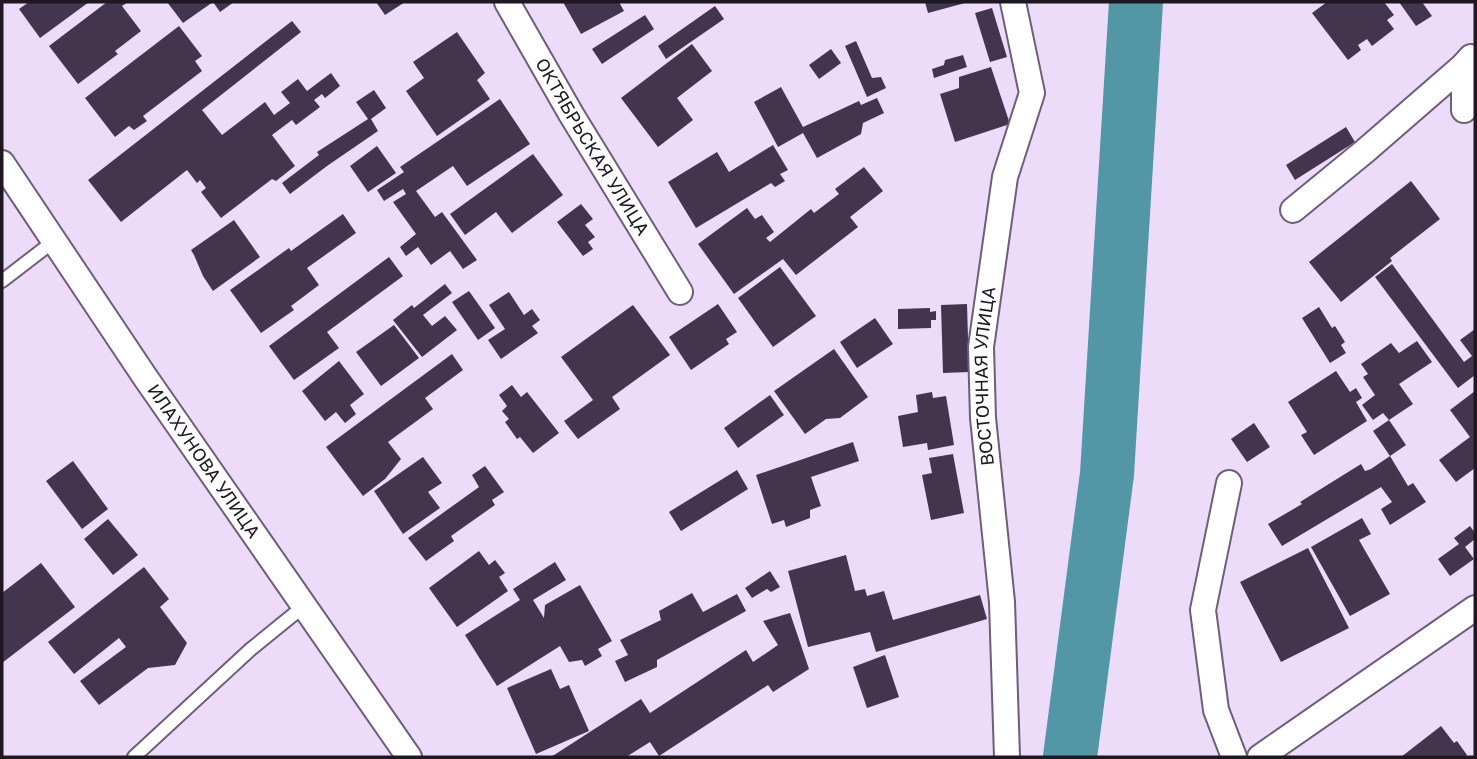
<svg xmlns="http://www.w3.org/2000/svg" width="1477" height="759" viewBox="0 0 1477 759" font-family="'Golos Text',sans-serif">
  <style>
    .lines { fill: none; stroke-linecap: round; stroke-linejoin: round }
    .river { stroke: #5397a7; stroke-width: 54 }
    .building { fill: #43354d }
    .lane-casing { stroke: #6e5e78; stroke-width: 16 }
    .street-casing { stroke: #6e5e78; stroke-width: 28 }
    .lane { stroke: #fff; stroke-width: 12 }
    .street { stroke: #fff; stroke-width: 24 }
    .labels { text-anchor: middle; stroke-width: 7; stroke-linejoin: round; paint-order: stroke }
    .street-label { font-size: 18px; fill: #1f1823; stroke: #f6ecfe }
  </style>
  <rect width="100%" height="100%" fill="#eddbfa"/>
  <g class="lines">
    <path class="river" d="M1070,757L1107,474L1136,2"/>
  </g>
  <path class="building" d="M29,2H89L40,38L19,9Z
    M107,2H128L122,6L141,31L115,51L118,54L78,84L49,46Z
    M167,2H234L220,12L213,2L183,23Z
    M376,2H405L385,15Z
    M563,2H619L624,11L581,34Z
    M925,2H965V3L928,13Z
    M1327,2H1384L1394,15L1387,20L1394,29L1372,46L1367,39L1358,45L1361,50L1348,60L1312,13Z
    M1399,2H1422L1432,16L1416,26Z
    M715,6L724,19L666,59L658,46Z
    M992,8L1007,57L990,62L975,13Z
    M645,15L654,29L602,64L592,49Z
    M292,21L301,32L202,110L222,135L265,102L274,115L290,103L281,92L298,79L307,91L331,73L340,86L325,98L322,94L314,100L320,107L296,125L292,120L272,135L295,166L276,181L272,179L221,218L201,192L206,188L200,180L197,183L187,170L121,222L88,180Z
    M179,26L202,56L195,61L202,71L143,116L147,121L134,130L129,126L115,137L85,98Z
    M457,32L485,73L477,80L490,99L437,136L406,91L424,78L413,62Z
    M856,41L872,78L881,77L886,88L867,97L845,46Z
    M692,44L712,71L677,98L693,120L658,147L621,98Z
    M831,49L841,63L819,79L809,65Z
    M963,55L967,67L934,78L932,69L944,65L945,60Z
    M991,67L1010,124L955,142L940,94L959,88V77Z
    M781,87L803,127L859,101L861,105L877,98L884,113L863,123L861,134L817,158L803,133L778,147L754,102Z
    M374,90L386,108L371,119L378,131L327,166L290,194L282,183L319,155L317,152L368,119L356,102Z
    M500,99L530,144L467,186L453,166L416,191L435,217L442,212L477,260L463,269L450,251L431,265L418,247L406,256L400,247L416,234L393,202L406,194L403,189L384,201L377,190L404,172L400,167Z
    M1346,127L1355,142L1295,180L1286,165Z
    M773,145L788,170L780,174L785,181L775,187L771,183L696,228L668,182L717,152L729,172Z
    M377,146L396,173L368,192L350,166Z
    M533,154L563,195L512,233L496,212L465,235L450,214Z
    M864,167L883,191L850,217L858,227L796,275L783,259L734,294L698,244L747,208L755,219L762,215L774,232L766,238L770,242L811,209L814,213L839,194L835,189Z
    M1411,181L1440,219L1390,258L1392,261L1341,302L1309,262Z
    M581,204L593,219L585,225L595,237L588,242L593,249L583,256L557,222Z
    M343,214L356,233L307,268L319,285L291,306L294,310L261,333L230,290L289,248L291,251Z
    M234,220L260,257L213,291L203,276L194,255L191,250Z
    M389,257L403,276L327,332L339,348L294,380L269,346Z
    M1392,264L1464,362L1472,356L1460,340L1475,329V375L1458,388L1375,277Z
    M780,267L816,316L773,347L738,298Z
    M445,284L452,293L423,315L432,326L445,316L457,330L422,357L393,320L412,305L414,308Z
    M469,291L495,328L478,340L452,302Z
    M509,292L524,315L532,309L540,320L532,326L538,333L501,359L488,340L505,329L489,305Z
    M718,304L737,332L726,339L729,344L691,370L669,337Z
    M967,304L969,372L943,373L941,305Z
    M633,305L670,355L612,397L620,409L578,439L564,421L593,400L561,357Z
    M1319,307L1332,328L1335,326L1345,342L1341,345L1346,353L1330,363L1302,318Z
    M930,308V312L936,311V320H931V328L898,329V309Z
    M875,318L893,344L857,368L840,342Z
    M394,325L419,358L381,386L356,352Z
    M1417,341L1432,362L1399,384L1413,404L1389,420L1406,445L1390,456L1373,431L1389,420L1383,413L1373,420L1362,405L1375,395L1363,377L1368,374L1361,364L1391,343L1399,353Z
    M834,349L868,397L840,418L826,419L805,434L774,391Z
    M452,354L463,370L425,398L433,409L388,442L401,459L385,479L363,496L326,447Z
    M339,361L364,394L350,405L356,414L345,423L336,412L325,421L302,391Z
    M1336,371L1350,392L1356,388L1362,398L1356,402L1367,421L1314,455L1301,435L1307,432L1288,402Z
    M512,385L521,397L527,392L559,433L533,453L520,437L517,439L505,422L509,419L502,411L507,406L499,395Z
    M1475,391V468L1456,482L1439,460L1470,437L1450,410Z
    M932,392L933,398L946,396L954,445L928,450L927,443L903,447L898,416L918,412L916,395Z
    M770,395L784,415L738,448L724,428Z
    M1254,423L1270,447L1247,462L1231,439Z
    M853,442L859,461L811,477L821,506L810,510V518L786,527L784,520L772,524L756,475Z
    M953,454L964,513L931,520L922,475L932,473L929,458Z
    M1390,456L1408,486L1413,483L1426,502L1390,525L1381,509L1392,502L1381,487L1282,546L1268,524L1302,504L1300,502L1361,464L1365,471L1371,469Z
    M423,457L442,483L428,492L440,508L403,534L374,491Z
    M73,461L108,509L82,529L46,481Z
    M485,466L504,492L492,500L495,505L451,536L454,541L426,561L408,538L479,487L472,475Z
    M737,470L748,489L681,531L669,512Z
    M1362,518L1371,534L1359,540L1390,594L1350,616L1311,547Z
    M108,519L138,555L113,575L84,539Z
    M1470,526L1475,533V539L1465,547L1474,559L1450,576L1438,559L1459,544L1454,538Z
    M1308,548L1349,628L1281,662L1240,582Z
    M479,551L489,565L495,560L505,573L499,577L508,591L457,627L429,588Z
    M846,555L855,591L865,589L867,596L884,591L893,620L980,595L987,619L876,652L870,632L808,647L788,571Z
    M555,562L566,580L533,600L544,618L545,605L580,585L612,641L598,649L602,656L585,666L582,660L569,662L560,646L497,686L465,635L520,600L513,589Z
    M41,563L75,607L2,663V593Z
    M144,567L169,599L160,607L187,643L175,665L148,668L99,705L80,681L126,647L119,638L74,674L48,642Z
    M770,571L780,587L771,592L767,589L752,598L745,588Z
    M692,593L703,612L737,594L746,611L657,660V667L625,682L615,661L628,655L620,640L661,620L659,611Z
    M790,613L809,669L773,692L768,685L659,756L650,742L626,757H551L641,699L650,713L746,650L753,662L778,645L763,621Z
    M885,655L899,697L867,708L853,667Z
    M551,669L560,689L569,685L589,731L536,754L507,688Z
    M1441,726L1454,743L1457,741L1467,755L1464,757H1401Z"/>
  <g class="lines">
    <defs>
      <path id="lane" d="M2,281L54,241
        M134,757L251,649L304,606"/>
      <g id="street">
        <path id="s1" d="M507,2L571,114L680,292"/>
        <path d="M1464,110V65L1471,57"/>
        <path id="s2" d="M2,163L145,377L409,757"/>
        <path d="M1293,210L1365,151L1464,65"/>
        <path d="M1229,483L1203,610L1216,710L1234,757"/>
        <path id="s3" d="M1007,757L1002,602L983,418L981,347L1005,177L1032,93L1013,2"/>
        <path d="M1260,757L1475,608"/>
      </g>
    </defs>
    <use href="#lane" class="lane-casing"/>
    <use href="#street" class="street-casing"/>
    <use href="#lane" class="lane"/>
    <use href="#street" class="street"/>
  </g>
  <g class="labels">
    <g class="street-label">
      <text dy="6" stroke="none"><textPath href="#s1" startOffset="168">ОКТЯБРЬСКАЯ УЛИЦА</textPath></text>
      <text dy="6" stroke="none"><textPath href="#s3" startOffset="382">ВОСТОЧНАЯ УЛИЦА</textPath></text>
      <text dy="6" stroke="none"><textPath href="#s2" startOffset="360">ИЛАХУНОВА УЛИЦА</textPath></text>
    </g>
  </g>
  <rect width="1477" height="759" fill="none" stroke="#1f1823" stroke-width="7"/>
</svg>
